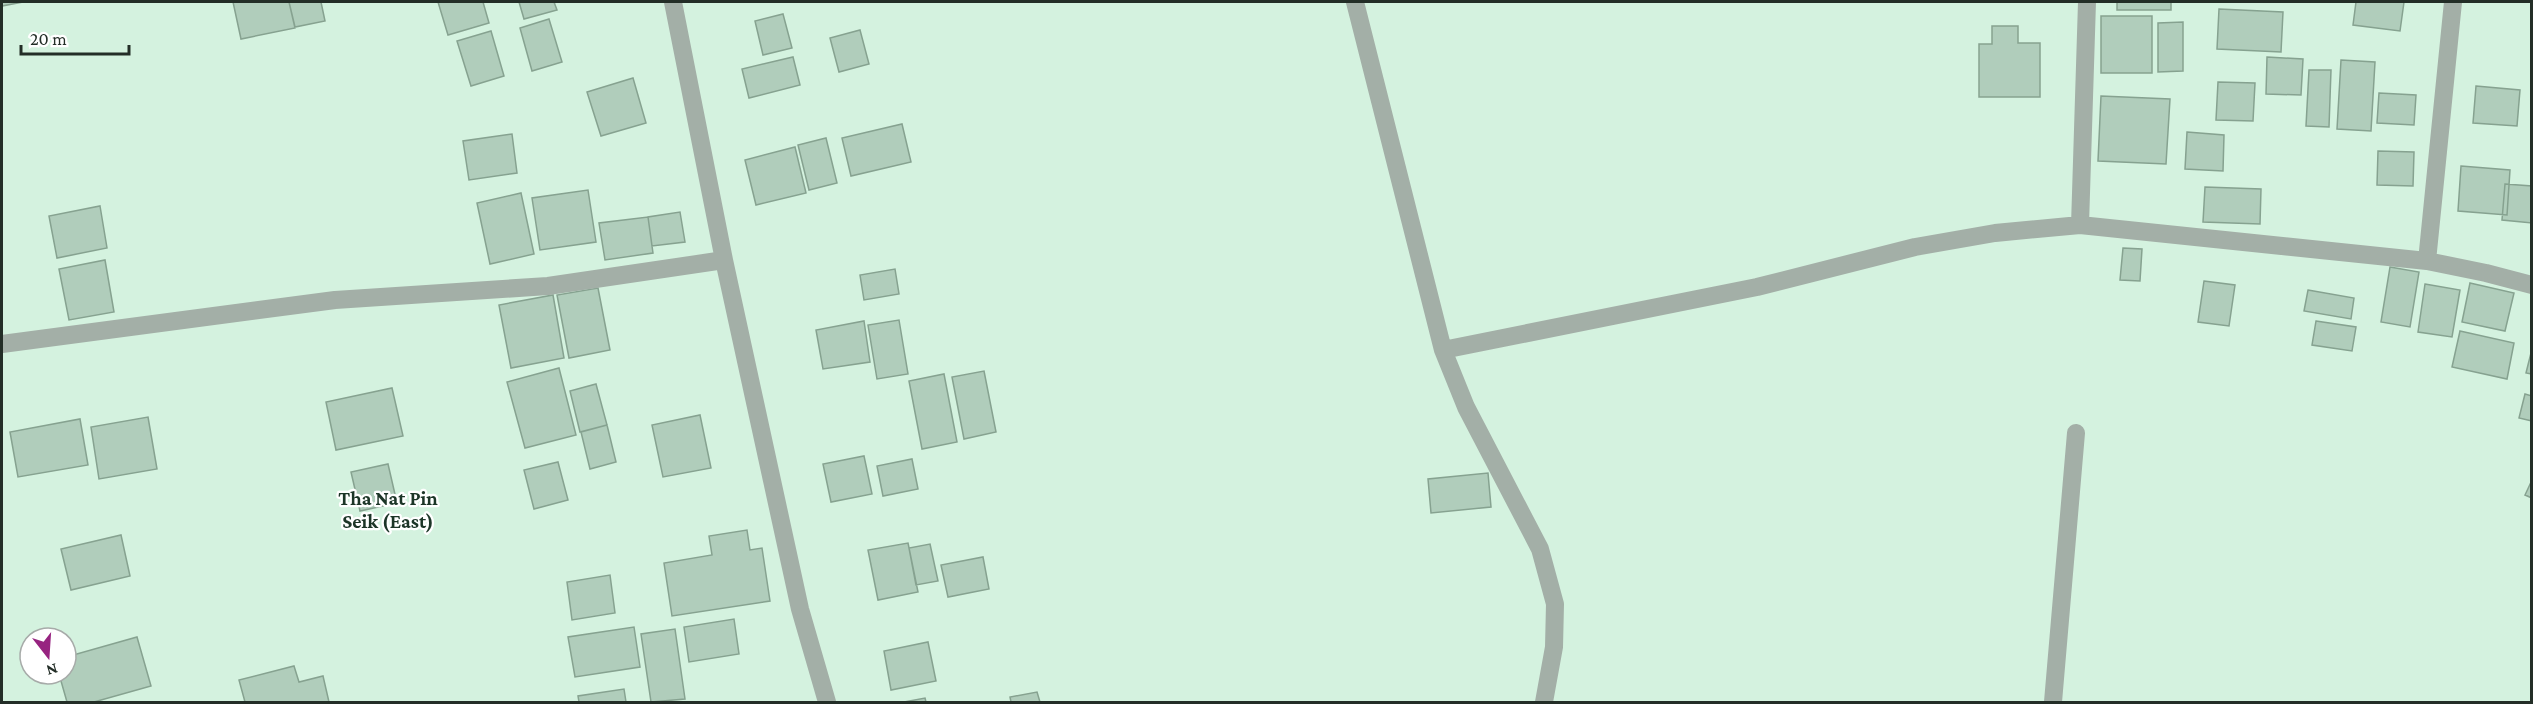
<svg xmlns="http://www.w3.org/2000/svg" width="2533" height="704" viewBox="0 0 2533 704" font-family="'Crimson Pro',serif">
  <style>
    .building { fill: #b0cdbb; stroke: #86a290; stroke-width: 1.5 }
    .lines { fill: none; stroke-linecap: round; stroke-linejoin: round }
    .minor { stroke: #a3afa7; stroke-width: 18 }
    .labels { text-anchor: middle; stroke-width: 4.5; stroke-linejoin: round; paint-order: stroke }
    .quarter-label { font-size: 20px; font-weight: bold; fill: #1c3527; stroke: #fff }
  </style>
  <rect width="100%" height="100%" fill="#d4f2df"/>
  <path class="building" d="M2,2H23L2,6Z
    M233,2H289L295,28L241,39Z
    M289,2H321L325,21L295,27Z
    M438,2H483L489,23L448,35Z
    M519,2H554L557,10L524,19Z
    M2117,2H2171V10H2117Z
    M2356,2H2404L2400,31L2353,25Z
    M2219,9L2283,12L2281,52L2217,49Z
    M783,14L792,48L763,55L755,21Z
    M2101,16H2152V73H2101Z
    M549,19L562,62L532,71L520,28Z
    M2183,22V71L2158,72V23Z
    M1992,26H2018V43H2040V97H1979V44H1992Z
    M860,30L869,64L839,72L830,38Z
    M491,31L504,76L471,86L457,41Z
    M793,57L800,85L749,98L742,69Z
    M2267,57L2303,59L2301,95L2266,94Z
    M2341,60L2375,62L2371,131L2337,129Z
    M2309,70H2331L2329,127L2306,126Z
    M633,78L646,123L601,136L587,92Z
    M2218,82L2255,83L2253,121L2216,120Z
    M2476,86L2520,90L2517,126L2473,123Z
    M2379,93L2416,95L2414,125L2377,123Z
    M2101,96L2170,99L2166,164L2098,161Z
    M902,124L911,162L851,176L842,138Z
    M2187,132L2224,135L2223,171L2185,169Z
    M512,134L517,173L469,180L463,141Z
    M826,138L837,183L809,190L798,145Z
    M795,147L806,193L756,205L745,160Z
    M2378,151L2414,152L2413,186L2377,185Z
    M2461,166L2510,170L2507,215L2458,211Z
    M2505,184L2532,186V223L2502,220Z
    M2205,187L2261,189L2260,224L2203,222Z
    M588,190L596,242L540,250L532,198Z
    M521,193L534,254L490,264L477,203Z
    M100,206L107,248L57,258L49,216Z
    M680,212L685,242L652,246L648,217Z
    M648,217L653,253L605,260L599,223Z
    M2123,248L2142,249L2140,281L2120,280Z
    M105,260L114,312L69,320L59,269Z
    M2390,267L2419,272L2410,327L2381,322Z
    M895,269L899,294L864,300L860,275Z
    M2204,281L2235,285L2229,326L2198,322Z
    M2470,283L2514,293L2505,331L2462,322Z
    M2425,284L2460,290L2452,337L2418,332Z
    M598,288L610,350L569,358L557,295Z
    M2308,290L2354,298L2351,319L2304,311Z
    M553,295L564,358L511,368L499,305Z
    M899,320L908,374L877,379L868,325Z
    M864,321L870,362L823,369L816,330Z
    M2316,321L2356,327L2352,351L2312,345Z
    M2460,331L2514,343L2507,379L2452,367Z
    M2532,349V374L2526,373Z
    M559,368L576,435L525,448L507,382Z
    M984,371L996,432L964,439L952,377Z
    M944,374L957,442L922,449L909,381Z
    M596,384L607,425L580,432L570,391Z
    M392,388L403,436L336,450L326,402Z
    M2525,394L2532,396V421L2519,418Z
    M700,415L711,468L663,477L652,425Z
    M148,417L157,469L99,479L91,427Z
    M80,419L88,465L18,477L10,432Z
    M607,425L616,462L590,469L581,432Z
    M864,456L872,494L831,502L823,464Z
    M912,459L918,489L883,496L877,466Z
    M558,462L568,500L534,509L524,470Z
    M388,464L397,503L360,511L351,472Z
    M1488,473L1491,507L1431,513L1428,479Z
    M2532,480V498L2525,495Z
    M747,530L750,550L762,548L770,601L672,616L664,563L712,555L709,536Z
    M121,535L130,576L71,590L61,549Z
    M908,543L918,592L878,600L868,550Z
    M930,544L938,581L916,585L909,548Z
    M983,557L989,589L948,597L941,565Z
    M610,575L615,613L572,620L567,582Z
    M734,619L739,654L689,662L684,627Z
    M634,627L640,667L575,677L568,637Z
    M675,629L685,699L651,702L641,634Z
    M137,637L151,686L94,702H67L59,674H66V657Z
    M928,642L936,681L891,690L884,651Z
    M294,666L299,682L323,676L329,702H245L239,680Z
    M624,689L626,702H579L578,696Z
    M1037,692L1040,702H1011L1010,697Z
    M925,698L926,702H904Z"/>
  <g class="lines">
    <path class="minor" d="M673,2L724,260L800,609L827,702
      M1355,2L1443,350L1466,407L1540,549L1555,604L1554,647L1544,702
      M2080,225L2087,2
      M2427,261L2453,2
      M2,344L335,300L548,286L724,260
      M1443,350L1757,287L1915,247L1995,233L2080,225L2427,261L2486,273L2532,285
      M2053,702L2076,433"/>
  </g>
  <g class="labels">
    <g class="quarter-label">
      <text x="388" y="505">Tha Nat Pin<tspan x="388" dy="23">Seik (East)</tspan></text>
    </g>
  </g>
  <rect width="2533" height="704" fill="none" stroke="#232e27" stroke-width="6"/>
  <g transform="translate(48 656) rotate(163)"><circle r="28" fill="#ffffff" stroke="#a7aba9" stroke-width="1.5"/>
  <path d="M0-4.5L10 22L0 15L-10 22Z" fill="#972380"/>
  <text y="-9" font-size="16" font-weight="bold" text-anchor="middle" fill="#232e27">N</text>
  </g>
  <path d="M21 45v9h108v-9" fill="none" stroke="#232e27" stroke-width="3"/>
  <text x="30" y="45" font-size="18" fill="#232e27" stroke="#ffffff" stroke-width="4.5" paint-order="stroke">20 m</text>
</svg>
